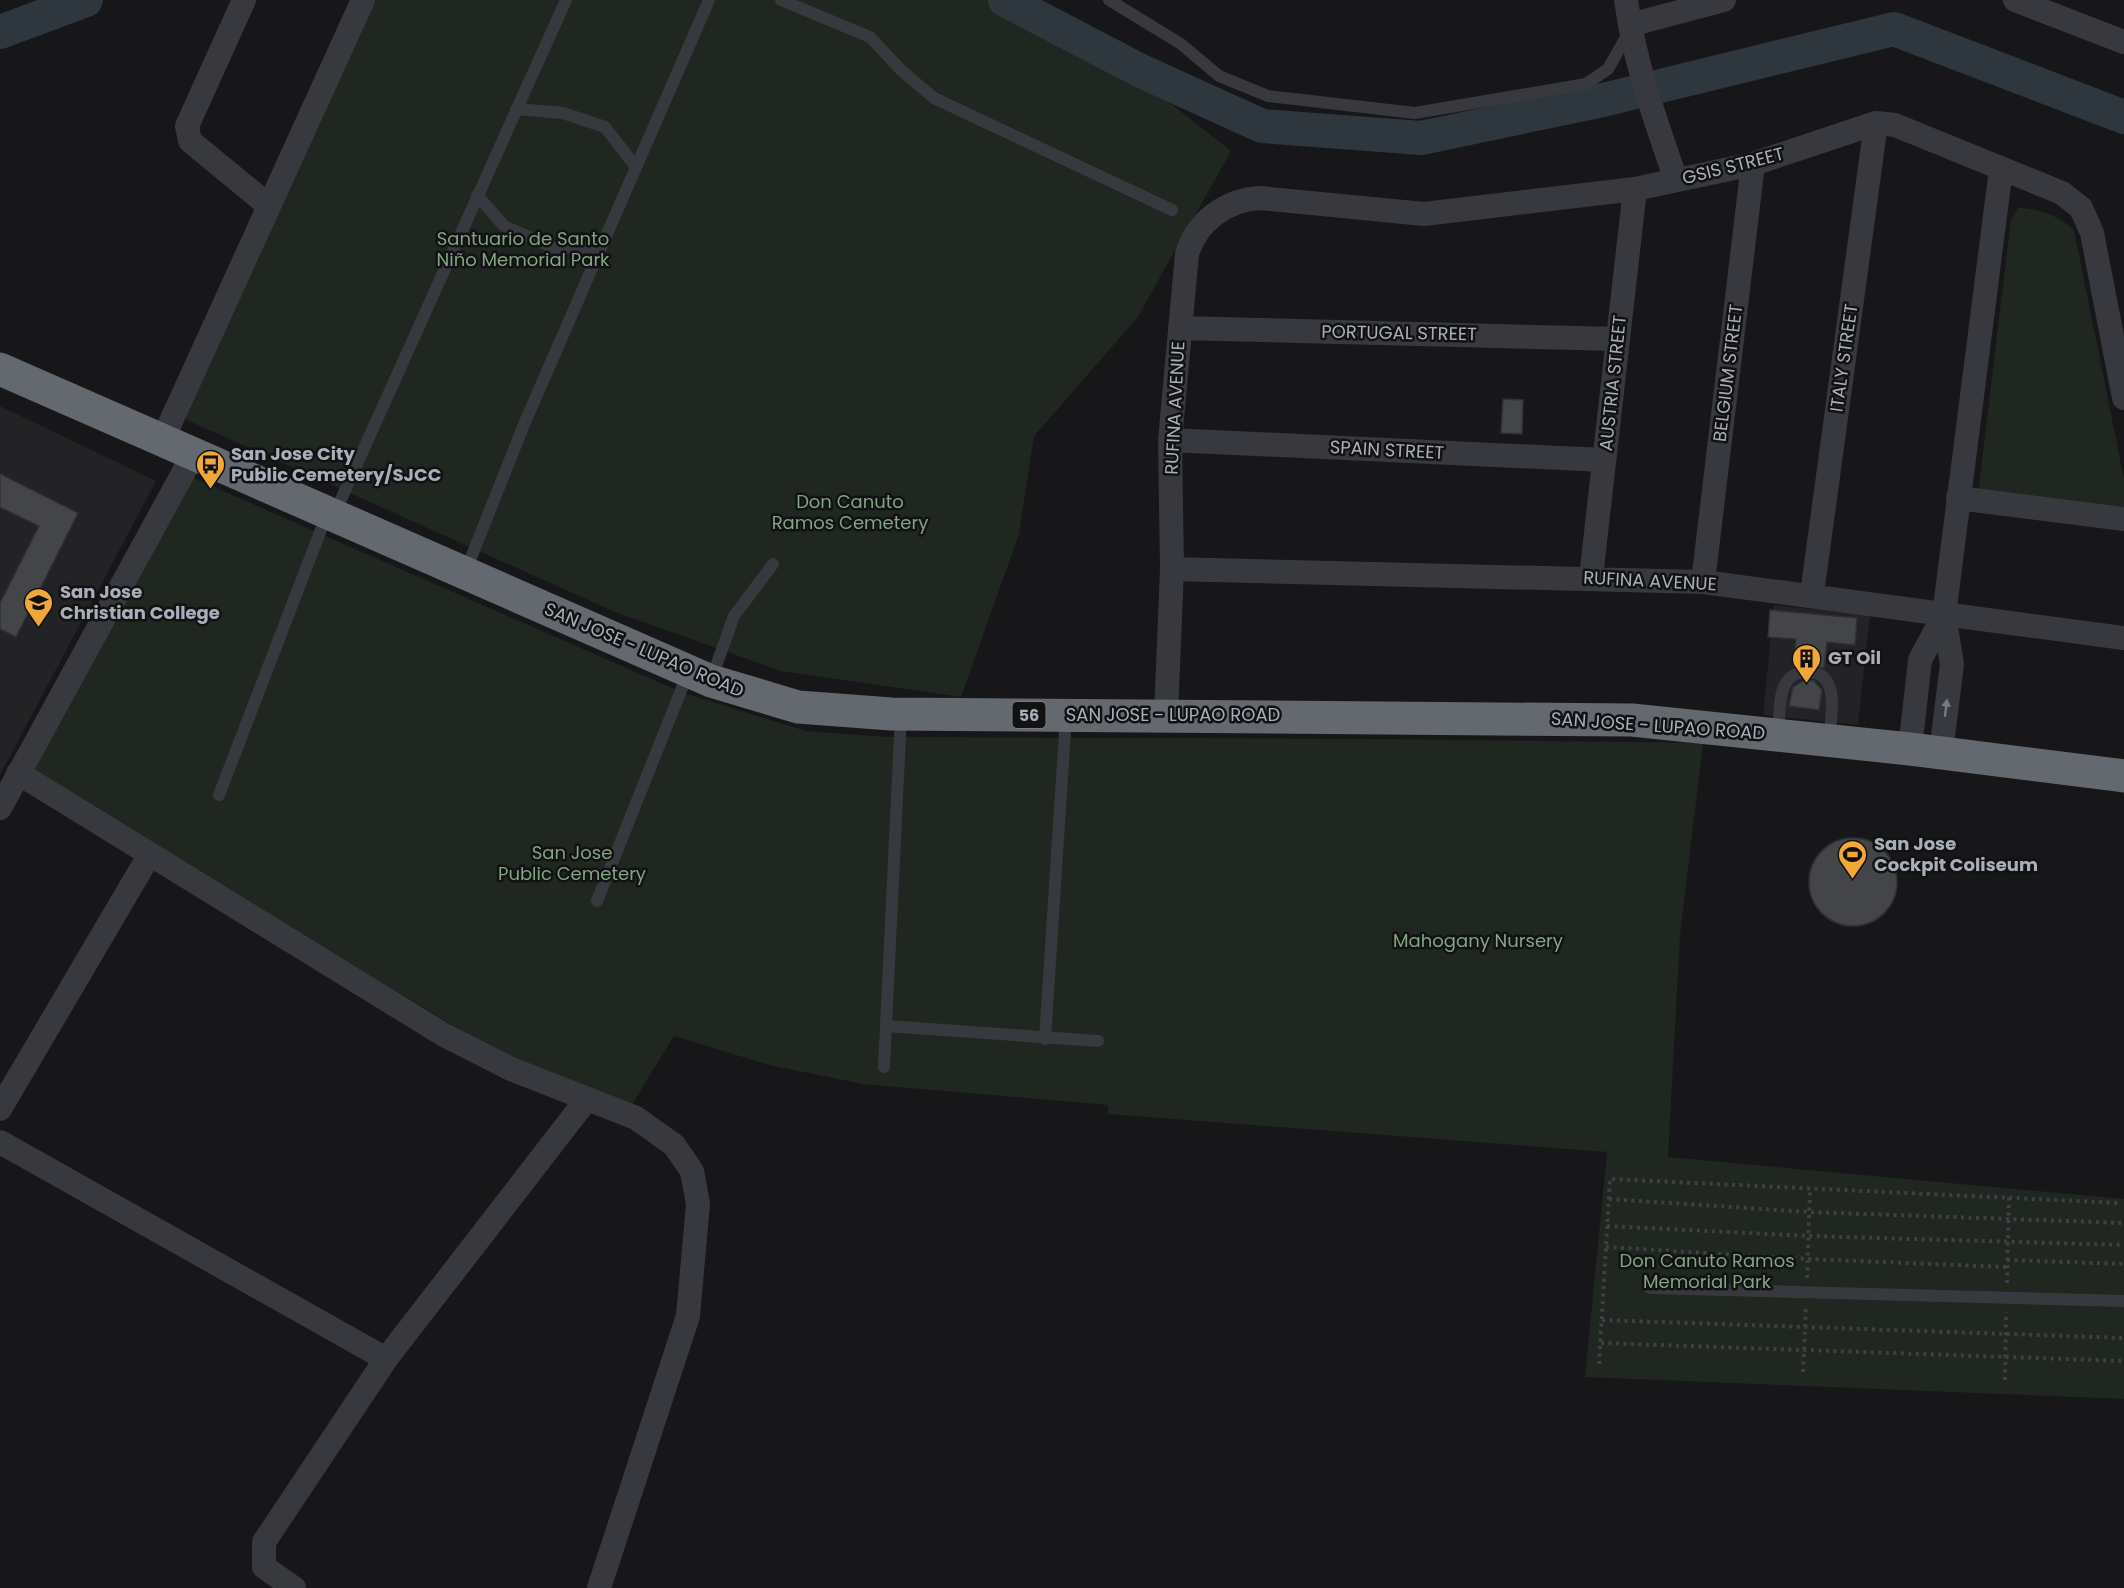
<svg xmlns="http://www.w3.org/2000/svg" width="2124" height="1588" viewBox="0 0 2124 1588" font-family="Poppins,sans-serif">
  <style>
    .built { fill: #232326 }
    .green { fill: #1f2720 }
    .lines { fill: none; stroke-linecap: round; stroke-linejoin: round }
    .river { stroke: #2d373d; stroke-width: 34 }
    .building { fill: #434549; stroke: #313135; stroke-width: 1.5 }
    .path { stroke: #3e4045; stroke-width: 4; stroke-dasharray: 3 4.5; stroke-linecap: butt }
    .lane { stroke: #38393e; stroke-width: 12 }
    .street { stroke: #38393e; stroke-width: 24 }
    .highway { stroke: #64686f; stroke-width: 33 }
    .oneway { fill: #767a82 }
    .labels { text-anchor: middle; stroke-width: 5; stroke-linejoin: round; paint-order: stroke }
    .shield { fill: #121214; stroke: #7c8088; stroke-width: 1.5 }
    .shield-label { font-size: 16px; font-weight: bold; fill: #a9afb9 }
    .street-label { font-size: 18px; fill: #a9afb9; stroke: #121214 }
    .park-label { font-size: 18px; fill: #81a481; stroke: #121214 }
    .poi-label { font-size: 18px; font-weight: bold; fill: #a9afb9; stroke: #121214; text-anchor: start }
  </style>
  <rect width="100%" height="100%" fill="#171719"/>
  <path class="built" d="M0,406L156,481L0,775Z
    M1774,605L1870,615L1858,725L1763,715Z"/>
  <path class="green" d="M370,0H1039L1231,151L1137,318L1034,436L1019,534L961,697L781,671L615,612L178,416Z
    M2018,208C2037,208 2060,216 2074,230L2124,479V509L1978,494L2011,219Z
    M189,476L681,692L806,731L887,737L1371,739L1703,743L1680,935L1668,1157L2124,1199V1399L1585,1377L1607,1152L1108,1114V1105L863,1084L769,1065L674,1036L631,1106L498,1053L34,771Z"/>
  <g class="lines">
    <path class="river" d="M1005,0L1141,71L1262,126L1421,138L1603,100L1894,29L2124,117
      M0,32L86,0"/>
  </g>
  <path class="building" d="M1503,399L1523,400L1522,434L1501,433Z
    M0,474L78,513L16,637L0,629V603L39,526L0,507Z
    M1770,610L1857,618L1855,645L1827,642L1824,668L1806,664L1793,666L1796,639L1768,637Z
    M1805,680L1814,681L1822,690L1819,710L1789,706L1793,687Z
    M1809 882a44 44 0 1 1 88 0a44 44 0 1 1-88 0Z"/>
  <g class="lines">
    <path class="path" d="M1609,1199L1809,1212L2124,1223
      M1607,1226L1808,1236L2124,1245
      M1606,1247L1807,1259L2007,1267
      M2007,1260L2124,1264
      M1807,1278L1810,1188
      M2007,1283L2009,1197
      M1602,1320L2124,1338
      M1601,1343L2124,1361
      M1599,1364L1610,1179L2119,1203
      M1803,1372L1806,1306
      M2005,1380L2006,1312"/>
    <path class="lane" d="M781,0L870,37L902,71L934,98L1172,210
      M1109,0L1181,44L1219,76L1268,96L1415,113L1586,84L1608,69L1629,32
      M516,109L563,113L605,127L636,167
      M477,195L504,226L554,248L601,247
      M334,515L566,0
      M465,573L525,422L709,0
      M711,680L734,616L773,564
      M1778,733C1780,719 1778,695 1786,683C1790,676 1798,672 1805,672C1842,670 1831,717 1829,739
      M219,795L327,514
      M597,901L688,673
      M886,1026L1098,1041
      M1045,1039L1066,716
      M884,1067L901,715
      M1650,1288L2124,1301"/>
    <path class="street" d="M244,0L187,126L190,141L269,206
      M1626,0C1634,61 1656,122 1676,180
      M2015,0L2124,42
      M1630,25L1724,0
      M1180,328L1618,339
      M1170,440L1604,460
      M162,441L363,0
      M1958,498L2124,519
      M1172,569L1703,582L2124,638
      M1591,577L1635,189
      M1703,582L1753,164
      M1812,594L1876,123
      M1166,715L1172,569L1170,440L1187,254C1197,221 1226,200 1260,198L1424,214L1635,189L1753,164L1876,123L1895,125L2062,193L2081,208L2092,233L2124,398
      M1910,749L1920,660L1944,615
      M1941,752L1952,664L1944,615L2001,169
      M18,773L444,1035L511,1069L636,1118L674,1145L692,1171L698,1204L688,1316L599,1588
      M0,808L193,455
      M0,1109L150,854
      M0,1142L386,1359L587,1099
      M294,1588L264,1567V1542L386,1359"/>
    <path class="highway" d="M0,369L711,681L798,707L891,714L1632,720L1910,749L2124,776"/>
  </g>
  <defs><path id="oneway-solid" d="M-6-.8H1V-3.2L6.5 0L1 3.2V.8H-6Z" transform="scale(1.5)"/></defs>
  <use class="oneway" href="#oneway-solid" transform="translate(1946 708) rotate(-83)"/>
  <defs>
    <symbol id="bus-pin" viewBox="-11 -11 22 30"><path d="M0 17L-7.5 6A9.5 9.5 0 1 1 7.5 6Z" fill="#f0a938" stroke="#121214"/><path d="M-5-6H5V4H4V6H2V4H-2V6H-4V4H-5ZM-3.5-4V0h7V-4ZM-3.5 1.2v1.5H-2V1.2ZM2 1.2v1.5H3.5V1.2Z" fill="#111"/></symbol>
    <symbol id="university-pin" viewBox="-11 -11 22 30"><path d="M0 17L-7.5 6A9.5 9.5 0 1 1 7.5 6Z" fill="#f0a938" stroke="#121214"/><path d="M0-5L7-2L0 1L-7-2ZM-4 1L0 2.5L4 1V4Q0 6-4 4Z" fill="#111"/></symbol>
    <symbol id="building-pin" viewBox="-11 -11 22 30"><path d="M0 17L-7.5 6A9.5 9.5 0 1 1 7.5 6Z" fill="#f0a938" stroke="#121214"/><path d="M-4-6H4V6H1V3H-1V6H-4ZM-2.5-4.3h1.7v1.8h-1.7ZM.8-4.3h1.7v1.8H.8ZM-2.5-1h1.7V.8h-1.7ZM.8-1h1.7V.8H.8Z" fill="#111"/></symbol>
    <symbol id="stadium-pin" viewBox="-11 -11 22 30"><path d="M0 17L-7.5 6A9.5 9.5 0 1 1 7.5 6Z" fill="#f0a938" stroke="#121214"/><path d="M0-5a6.5 5 0 1 0 0 10a6.5 5 0 1 0 0-10ZM-3.5-1.8h7v3.6h-7Z" fill="#111"/></symbol>
  </defs>
  <g fill-rule="evenodd">
    <use href="#bus-pin" x="194" y="448" width="33" height="45"/>
    <use href="#university-pin" x="22" y="586" width="33" height="45"/>
    <use href="#building-pin" x="1790" y="642" width="33" height="45"/>
    <use href="#stadium-pin" x="1836" y="838" width="33" height="45"/>
  </g>
  <g class="labels">
    <rect class="shield" x="1012.5" y="702" width="33" height="26" rx="4.5"/>
    <g class="shield-label">
      <text x="1029" y="721">56</text>
    </g>
    <g class="street-label">
      <text transform="translate(1733 166) rotate(-14)" y="6">GSIS STREET</text>
      <text transform="translate(1399 333) rotate(1)" y="6">PORTUGAL STREET</text>
      <text transform="translate(1844 358) rotate(-82)" y="6">ITALY STREET</text>
      <text transform="translate(1728 373) rotate(-83)" y="6">BELGIUM STREET</text>
      <text transform="translate(1613 383) rotate(-84)" y="6">AUSTRIA STREET</text>
      <text transform="translate(1175 408) rotate(-87)" y="6">RUFINA AVENUE</text>
      <text transform="translate(1387 450) rotate(3)" y="6">SPAIN STREET</text>
      <text transform="translate(1650 581) rotate(3)" y="6">RUFINA AVENUE</text>
      <text transform="translate(644 650) rotate(23)" y="6">SAN JOSE - LUPAO ROAD</text>
      <text x="1173" y="721">SAN JOSE - LUPAO ROAD</text>
      <text transform="translate(1658 726) rotate(4)" y="6">SAN JOSE - LUPAO ROAD</text>
    </g>
    <g class="park-label">
      <text x="523" y="245">Santuario de Santo<tspan x="523" dy="21">Niño Memorial Park</tspan></text>
      <text x="850" y="508">Don Canuto<tspan x="850" dy="21">Ramos Cemetery</tspan></text>
      <text x="572" y="859">San Jose<tspan x="572" dy="21">Public Cemetery</tspan></text>
      <text x="1478" y="947">Mahogany Nursery</text>
      <text x="1707" y="1267">Don Canuto Ramos<tspan x="1707" dy="21">Memorial Park</tspan></text>
    </g>
    <g class="poi-label">
      <text x="231" y="460">San Jose City<tspan x="231" dy="21">Public Cemetery/SJCC</tspan></text>
      <text x="60" y="598">San Jose<tspan x="60" dy="21">Christian College</tspan></text>
      <text x="1828" y="664">GT Oil</text>
      <text x="1874" y="850">San Jose<tspan x="1874" dy="21">Cockpit Coliseum</tspan></text>
    </g>
  </g>
</svg>
